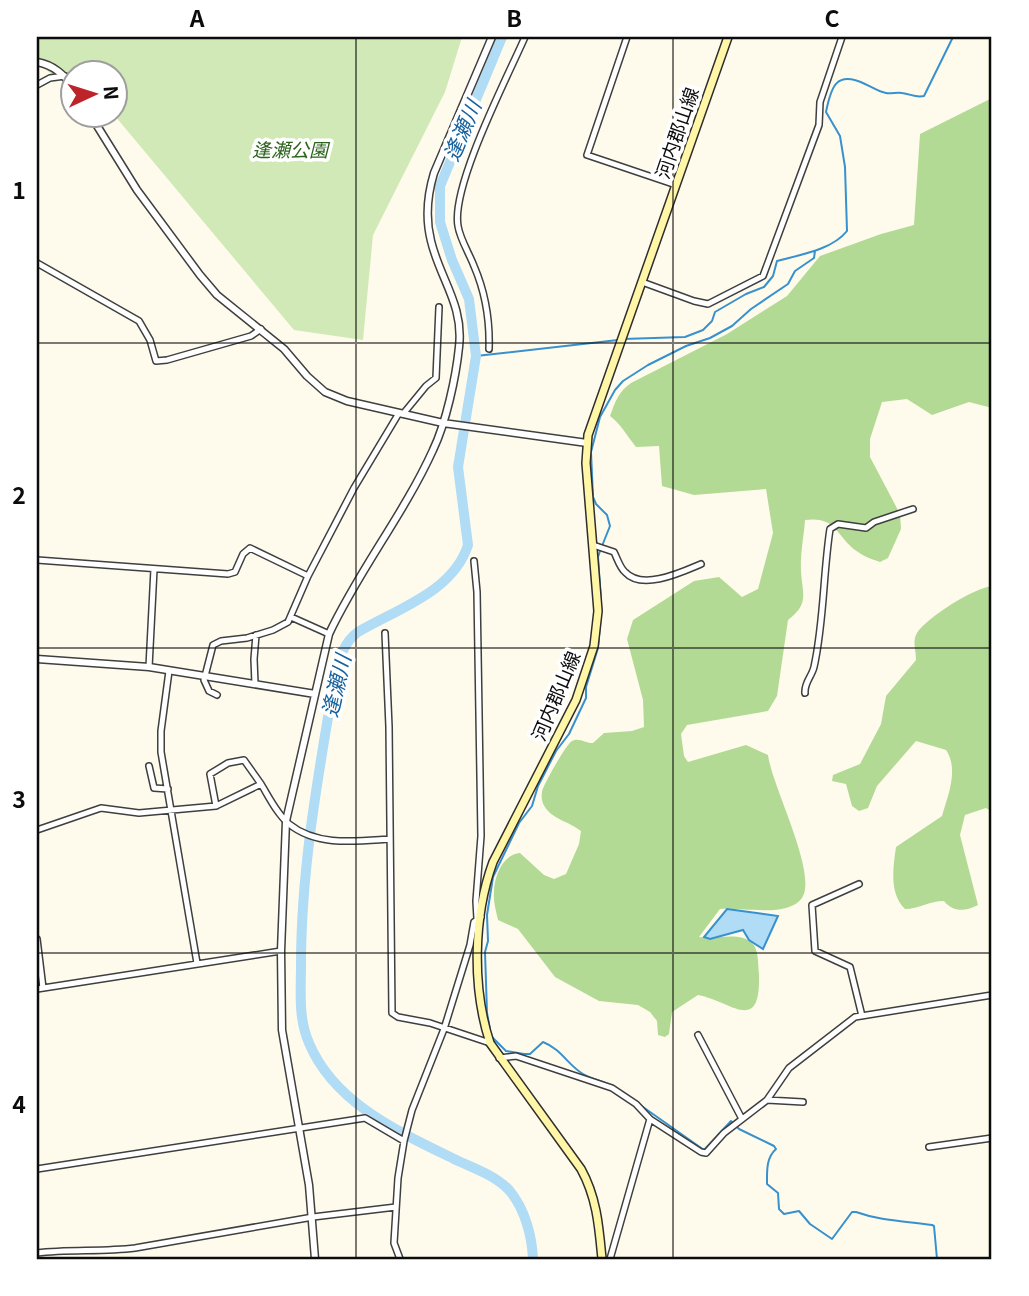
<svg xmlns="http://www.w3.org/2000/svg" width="1029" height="1296" viewBox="0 0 1029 1296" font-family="Georgia,'Noto Sans JP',serif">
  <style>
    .green { fill: #d0e9b6 }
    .forest { fill: #b3da95 }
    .water { fill: #b0dcf6; stroke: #3791ce; stroke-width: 2 }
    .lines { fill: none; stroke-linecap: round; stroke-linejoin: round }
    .stream { stroke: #3791ce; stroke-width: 2 }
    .river { stroke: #b0dcf6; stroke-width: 10 }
    .minor-casing { stroke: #3f3f3f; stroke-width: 8 }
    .tertiary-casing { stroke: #3f3f3f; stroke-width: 9 }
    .secondary-casing { stroke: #2e2e2e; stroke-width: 10 }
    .minor { stroke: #fff; stroke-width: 5 }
    .tertiary { stroke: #fff; stroke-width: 6 }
    .secondary { stroke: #fff6a7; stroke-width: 7 }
    .grid { fill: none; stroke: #0c0c0c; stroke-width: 2; stroke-opacity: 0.55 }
    .labels { text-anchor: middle; stroke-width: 7; stroke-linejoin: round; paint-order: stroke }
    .street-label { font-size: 19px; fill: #0c0c0c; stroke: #fff }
    .park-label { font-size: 19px; font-style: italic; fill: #2b641d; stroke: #fff }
    .water-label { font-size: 21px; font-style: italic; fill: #15629e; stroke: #fff }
    .neatline { fill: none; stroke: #0c0c0c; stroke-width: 2.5 }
    .grid-label { font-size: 23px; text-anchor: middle; font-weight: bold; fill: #0c0c0c }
  </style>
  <rect width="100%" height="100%" fill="#fffbec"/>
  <path class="green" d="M37,37H462L445,92L373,235L363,340L294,330L115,116L116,74H74L73,88L37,64Z"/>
  <path class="forest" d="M992,98V408L969,402L932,415L907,399L882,402L870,439V457L900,514L901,529L888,558L880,562C871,559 863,556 855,550C836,535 836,516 805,520C804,536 800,554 801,570C802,594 810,603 788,620L777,696L768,711L687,725L681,734L684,756L688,762L746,745L768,755C772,786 816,870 803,896C800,903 792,906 786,908C771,913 738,908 720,909L699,937C715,940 740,931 752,943C759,949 758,966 759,974C761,1036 731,1001 698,995L672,1012L669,1034L665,1037L658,1035L657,1021L650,1012L638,1005L599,1001L555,977L518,929L498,920C496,911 493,901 494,892C494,876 503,854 520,853L544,875L554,879L566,874L579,844L581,831C570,822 552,819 545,807C542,803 541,797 542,792C543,785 567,743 572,741C579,737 587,744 593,743L604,733L632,731L644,727L643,700L627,639L633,620L694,581L719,577L742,597L758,589L773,533L766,489L694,495L662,486L659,446L636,447C627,436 621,424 610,416C615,402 619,391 631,383L727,334L787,296L820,256L881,234L914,225L920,134Z
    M992,586V812L986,808L965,815L960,835L978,905C965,912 953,912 944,901C929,901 919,909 905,909C889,894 893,867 896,847L942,816C948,795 959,769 946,750L916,741L877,786L868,808L859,811L852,806L846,784L832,781L833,775L860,764L881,724L886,696L916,660C916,650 912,641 917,633C927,617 974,588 992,586Z"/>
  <path class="water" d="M727,909L778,916L763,949L749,940L743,930L710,939L704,937Z"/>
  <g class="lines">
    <path class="stream" d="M623,339L685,337L703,330L712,321L715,312L746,294L764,287L773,276L777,261C799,255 832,250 847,231L845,167L840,136L826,112C831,87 836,70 865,84C872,87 879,92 886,93C891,94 897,92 902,93C911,94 915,98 924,96L953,37
      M476,356L618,340
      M602,546L610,526L607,515L596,504L593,497L591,452L600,417L615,390L623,381L648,365L686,346L710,338L732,326L751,309L788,284L795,271L814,258L815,251
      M600,551L598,557L601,601
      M490,1029L487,1013L485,952L488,941L487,915L493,877L519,823L532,806L538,786L556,751L569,734L586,698V687L598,648L601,614
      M492,1037L506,1051L524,1054H530L543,1042C561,1049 568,1065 583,1074C590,1078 598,1080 605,1083
      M616,1088L704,1150L731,1121L739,1129L774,1146L776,1149C766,1158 767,1171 767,1184L778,1193L779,1209L784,1214L799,1211L810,1224L832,1239L852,1212H856C881,1221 905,1221 932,1225L934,1226L937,1259"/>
    <path class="river" d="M502,37L440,186V222L452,260L469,299L476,356L458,467L468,545C453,592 397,609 358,632C343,643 340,658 335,676C319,771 301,867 301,965C301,991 298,1018 309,1043C334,1103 399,1132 454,1159C473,1168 495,1175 509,1190C525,1209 532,1236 533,1259"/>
    <defs>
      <path id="minor" d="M627,37L587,155L676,185
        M37,85L50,78L65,76
        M37,263L139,321L150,340L156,361L167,360L251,336L261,329
        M642,282L694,301L708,304L763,276L819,125L820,102L842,37
        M489,349C490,319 486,294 474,266C469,253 460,239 458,226C451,186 507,78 525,37
        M403,414L426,386L436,378L439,307
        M593,545L614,552C617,558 620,568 625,572C642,591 682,572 701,564
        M37,560L228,574L235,572L243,554L250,548L308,576
        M474,561L477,592L481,836L476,901L477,919
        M291,617L329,634
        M385,633L389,727L392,1013L398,1017L430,1023L490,1043
        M149,667L154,569
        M169,671L161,731V752L197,963
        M255,684L254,659L256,635
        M805,693C804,683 812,676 814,667C824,622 823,575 830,529L838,524L866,528L874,522L913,509
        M217,695L209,691L204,680L213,645L221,641L247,638L273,630L288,622L308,576L354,488L399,413
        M149,766L154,788L168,789
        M216,806L210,774L228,763L244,760L261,784
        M37,830L101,808L139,813L216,806L261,784C269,797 277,814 289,824C317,847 358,841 390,839
        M859,884L812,905L815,951L850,967L862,1016
        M37,939L43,988
        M37,989L281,951
        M698,1035L742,1119
        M499,1058L516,1056L612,1088L636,1104L650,1119L701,1152L706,1153L724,1133L767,1100L789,1068L855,1017L992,995
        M767,1100L803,1102
        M929,1147L992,1138
        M37,1169L365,1118L404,1141
        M37,1253C69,1249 102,1252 135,1248L313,1217L396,1207
        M400,1259L394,1243L398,1178L404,1141L412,1110L444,1029L470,945L474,922L481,917
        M610,1259L650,1119"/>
      <path id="tertiary" d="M37,62C54,65 64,75 74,88
        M91,116L137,190L200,275L217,295L284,349L307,376L325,392L347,401L443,423L587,443
        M37,659L149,667L315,694
        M315,1259L309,1185L282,1030L281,951L286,821L329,634C359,570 404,514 433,450C446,423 456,377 459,347C464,305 440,279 431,241C425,217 427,196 434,173L492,37"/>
      <path id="secondary" d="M602,1259C599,1227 597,1198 581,1169L490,1043C472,988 473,917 493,862L576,700L594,646L598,611L586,463L588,435L728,37"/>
    </defs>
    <use href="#minor" class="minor-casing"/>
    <use href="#tertiary" class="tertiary-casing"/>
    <use href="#secondary" class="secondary-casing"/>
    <use href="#minor" class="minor"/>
    <use href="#tertiary" class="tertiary"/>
    <use href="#secondary" class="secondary"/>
  </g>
  <path class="grid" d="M356,37V1259M673,37V1259M37,343H992M37,648H992M37,953H992"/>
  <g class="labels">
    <g class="street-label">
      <text transform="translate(677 133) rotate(-71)" y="7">河内郡山線</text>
      <text transform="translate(556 696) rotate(-67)" y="7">河内郡山線</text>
    </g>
    <g class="park-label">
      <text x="290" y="157">逢瀬公園</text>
    </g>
    <g class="water-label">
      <text transform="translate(463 131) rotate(-67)" y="7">逢瀬川</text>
      <text transform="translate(337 686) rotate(-77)" y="7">逢瀬川</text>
    </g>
  </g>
  <rect width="1029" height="1296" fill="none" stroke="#ffffff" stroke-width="77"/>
  <g transform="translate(94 94) rotate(86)"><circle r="33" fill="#ffffff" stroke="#9e9e9e" stroke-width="2"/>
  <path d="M0-5L12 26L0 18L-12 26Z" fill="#bd242a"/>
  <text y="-10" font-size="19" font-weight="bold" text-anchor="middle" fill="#0c0c0c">N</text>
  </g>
  <rect x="38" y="38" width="952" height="1220" class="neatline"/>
  <g class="grid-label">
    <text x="197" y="27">A</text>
    <text x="514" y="27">B</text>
    <text x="832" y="27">C</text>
    <text x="19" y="199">1</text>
    <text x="19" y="504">2</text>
    <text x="19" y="808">3</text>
    <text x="19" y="1113">4</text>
  </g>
</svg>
